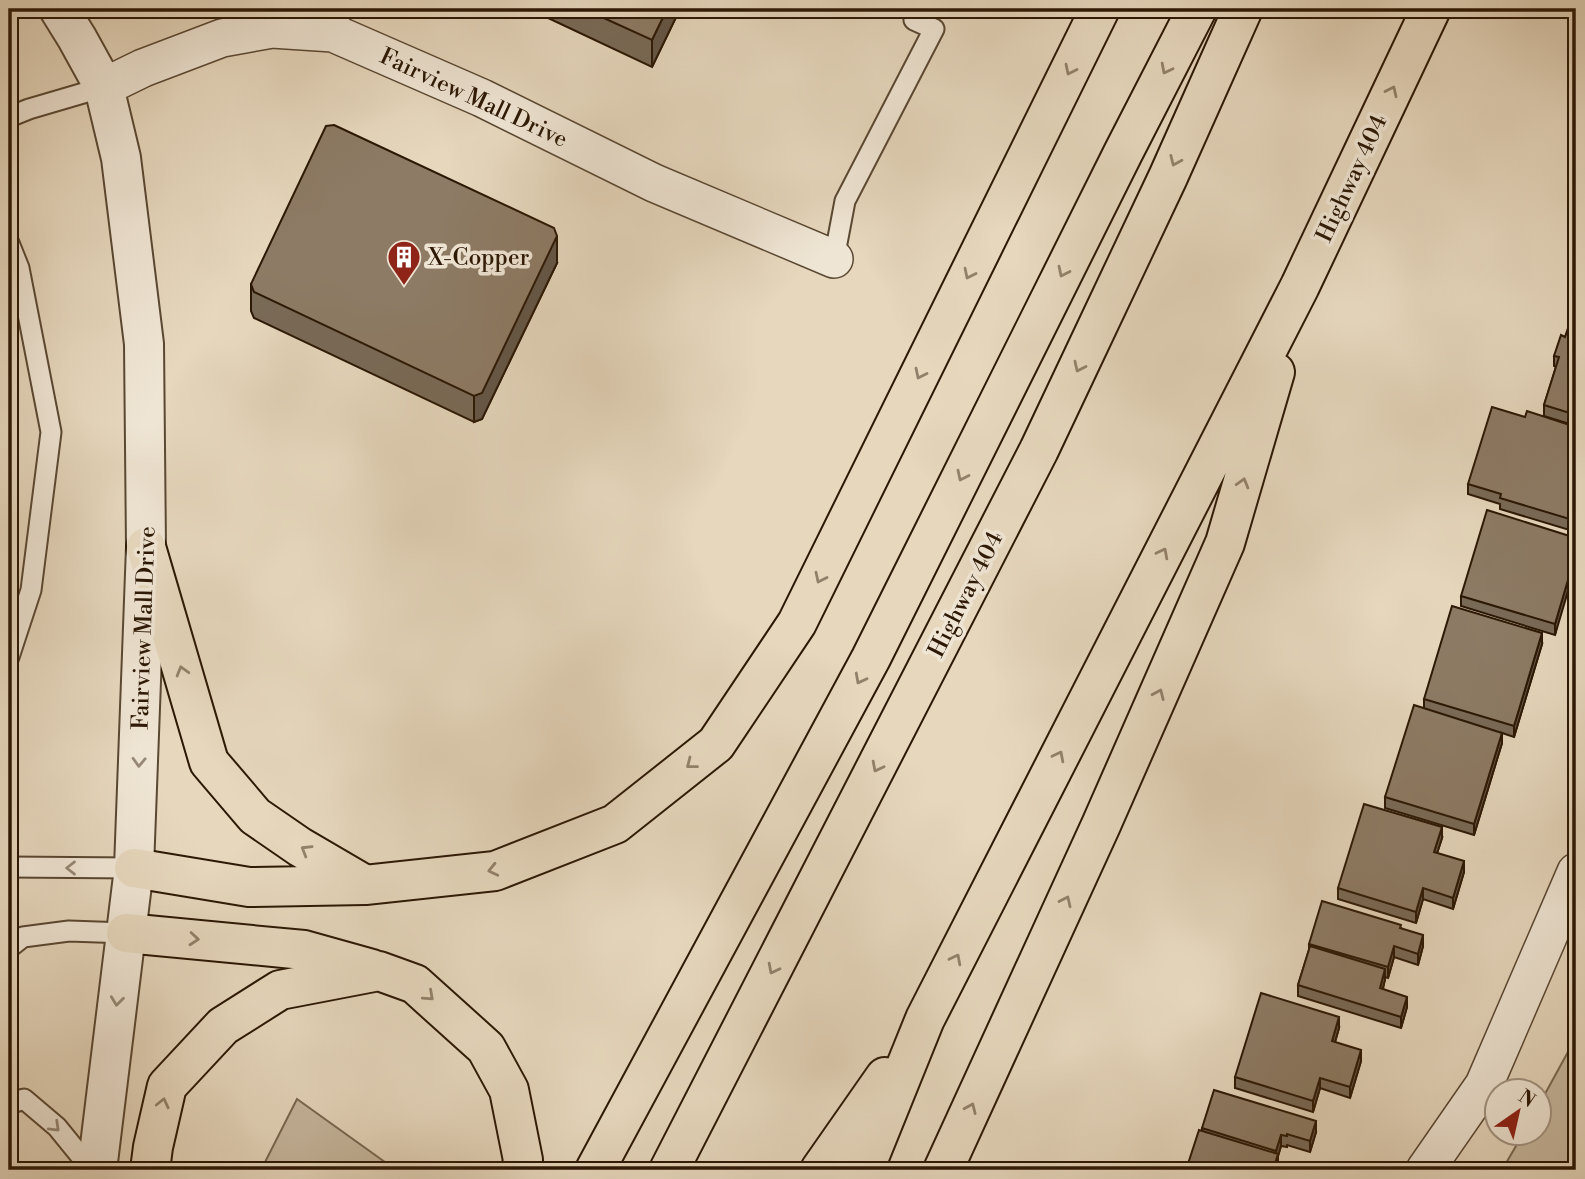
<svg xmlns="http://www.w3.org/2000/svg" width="1585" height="1179" viewBox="0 0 1585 1179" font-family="'Libre Bodoni',serif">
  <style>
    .green { fill: #c6b79e; stroke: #796852; stroke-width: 2 }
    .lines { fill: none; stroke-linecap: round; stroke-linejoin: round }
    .service-casing { stroke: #5a4833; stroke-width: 23 }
    .minor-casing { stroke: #5a4833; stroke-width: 40 }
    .tertiary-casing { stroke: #5a4833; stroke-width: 42 }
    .motorway-casing { stroke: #2c1805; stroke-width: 42 }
    .service { stroke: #efe5d4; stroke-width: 19 }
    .minor { stroke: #efe5d4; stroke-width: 37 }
    .tertiary { stroke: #efe5d4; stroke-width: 38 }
    .motorway { stroke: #e6d7bd; stroke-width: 38 }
    .wall { fill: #796a57; stroke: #2c1805; stroke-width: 2 }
    .shaded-wall { fill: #635647; stroke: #2c1805; stroke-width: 2 }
    .building { fill: #8d7b65; stroke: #2c1805; stroke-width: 2 }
    .oneway { stroke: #92816a }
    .oneway2 { stroke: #978977 }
    .labels { text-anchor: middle; stroke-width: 7; stroke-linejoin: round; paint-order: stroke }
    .street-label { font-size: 23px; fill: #2c1805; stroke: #efe5d4 }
    .poi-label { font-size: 23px; fill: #2c1805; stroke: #efe5d4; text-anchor: start }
  </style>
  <rect width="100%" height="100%" fill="#e6d7bd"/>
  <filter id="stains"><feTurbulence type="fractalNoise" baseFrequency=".00286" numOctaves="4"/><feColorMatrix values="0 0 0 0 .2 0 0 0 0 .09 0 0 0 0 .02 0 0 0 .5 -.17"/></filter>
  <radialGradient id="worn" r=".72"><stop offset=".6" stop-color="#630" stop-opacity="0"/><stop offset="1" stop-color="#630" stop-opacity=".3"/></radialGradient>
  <path class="green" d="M1576,1031V1170H1502L1523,1134H1540V1103L1569,1050Z
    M297,1099L396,1170H261Z"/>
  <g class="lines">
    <defs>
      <path id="service" d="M333,33L343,9
        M9,117L29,109L104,87
        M9,243L19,268L51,432L31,590L9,657
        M834,259L845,201L934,29L914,20
        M9,867L134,868
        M9,948L23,937L69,931L126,933
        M9,1104L24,1099L57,1127L92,1170"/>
      <path id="minor" d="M104,87L143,68L222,38L272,29L333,33L482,98L654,183L834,259
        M1425,1170L1484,1085L1576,872"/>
      <path id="tertiary" d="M59,9L77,38L104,87L121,158L144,344L146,547L134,868L97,1170"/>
      <path id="motorway" d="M146,547L209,762L255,816L300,847L365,885
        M134,868L249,887L365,885L495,871L615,824L716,744L797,623L1100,9
        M126,933L304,950L372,969
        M150,1170L153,1147L167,1086L223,1026L280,990L379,971L415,984L486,1048L509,1090L523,1160L521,1170
        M595,1170L871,658L1123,153L1197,9
        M669,1170L1039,450L1168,177L1243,9
        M820,1170L885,1077
        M864,1170L925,1019L1300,286L1431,9
        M943,1170L1101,825L1225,543L1275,372"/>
    </defs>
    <use href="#service" class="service-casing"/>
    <use href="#minor" class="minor-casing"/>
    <use href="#tertiary" class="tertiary-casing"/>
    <use href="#motorway" class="motorway-casing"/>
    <use href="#service" class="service"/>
    <use href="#minor" class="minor"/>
    <use href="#tertiary" class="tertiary"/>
    <use href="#motorway" class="motorway"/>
  </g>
  <path class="wall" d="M529,9H680L652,67Z
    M557,263L482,419L474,422L254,318L251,311V284Z
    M1576,314V426L1544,416V405L1556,367L1554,366V356L1565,337Z
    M1525,417L1576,427V532L1500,509V504L1468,494V484Z
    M1576,538L1555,635L1461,606V596Z
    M1542,644L1514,737L1502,733V743L1474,835L1385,808V797L1424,708V699Z
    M1442,838L1437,853L1464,872L1453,909L1423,899L1416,923L1338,899V888Z
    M1401,928L1423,946L1418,965L1394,957L1388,978L1385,977L1383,989L1407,1007L1401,1028L1298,996V985L1309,950V944Z
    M1339,1028L1335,1042L1361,1061L1350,1098L1320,1088L1313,1112L1235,1088V1077Z
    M1202,1128L1316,1132L1310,1152L1287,1145V1147L1281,1146L1278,1156V1165L1202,1131Z"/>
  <path class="shaded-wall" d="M667,9H680L652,67V40Z
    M557,236V263L482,419L474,422V396Z
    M1576,553V564L1555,635V624Z
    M1542,633V644L1514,737V726Z
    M1502,733V743L1474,835V824Z
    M1442,827V838L1434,863V852Z
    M1464,861V872L1453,909V898Z
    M1423,888V899L1416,923V912Z
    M1423,935V946L1418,965V954Z
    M1394,946V957L1388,978V967Z
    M1385,969V980L1380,999V988Z
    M1407,997V1007L1401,1028V1017Z
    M1339,1017V1028L1332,1052V1041Z
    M1361,1050V1061L1350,1098V1087Z
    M1320,1078V1088L1313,1112V1101Z
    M1316,1121V1132L1310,1152V1141Z
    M1281,1135V1146L1278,1156V1165L1276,1170H1273L1276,1160V1151Z"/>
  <path class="building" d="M584,9H667L652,40Z
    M334,125L554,228L557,236L482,393L474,396L254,292L251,284L326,126Z
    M1573,313L1576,314V415L1544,405L1559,357L1554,356L1561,335L1565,337Z
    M1492,407L1525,417L1527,411L1576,427V521L1500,498L1501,494L1468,484Z
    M1487,510L1576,538V553L1555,624L1461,596Z
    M1452,606L1542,633L1514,726L1424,699Z
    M1414,705L1502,733L1474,824L1385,797Z
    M1364,804L1442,827L1434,852L1464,861L1453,898L1423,888L1416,912L1338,888Z
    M1322,901L1401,925L1400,928L1423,935L1418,954L1394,946L1388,967L1309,944Z
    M1310,946L1385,969L1380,988L1407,997L1401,1017L1298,985Z
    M1261,993L1339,1017L1332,1041L1361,1050L1350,1087L1320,1078L1313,1101L1235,1077Z
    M1214,1090L1316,1121L1310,1141L1287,1134V1136L1281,1135L1276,1151L1202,1128Z
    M1199,1130L1278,1154L1273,1170H1186Z"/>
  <defs><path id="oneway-chevron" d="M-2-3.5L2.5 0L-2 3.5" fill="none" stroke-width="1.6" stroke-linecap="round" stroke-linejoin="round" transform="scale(1.75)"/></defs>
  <g class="oneway">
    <use href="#oneway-chevron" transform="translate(1166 69) rotate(117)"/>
    <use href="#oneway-chevron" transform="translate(1070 70) rotate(116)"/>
    <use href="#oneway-chevron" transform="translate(1392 91) rotate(-65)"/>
    <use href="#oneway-chevron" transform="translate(1175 161) rotate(114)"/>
    <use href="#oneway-chevron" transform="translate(1063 272) rotate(116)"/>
    <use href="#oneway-chevron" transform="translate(969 274) rotate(116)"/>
    <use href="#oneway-chevron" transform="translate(1079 367) rotate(115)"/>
    <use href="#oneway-chevron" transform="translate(920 374) rotate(116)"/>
    <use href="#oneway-chevron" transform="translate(962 476) rotate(116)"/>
    <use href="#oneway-chevron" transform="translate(1243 483) rotate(-74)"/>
    <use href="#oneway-chevron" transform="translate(1163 553) rotate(-63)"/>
    <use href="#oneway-chevron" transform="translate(820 578) rotate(116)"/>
    <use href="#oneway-chevron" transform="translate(182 671) rotate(-106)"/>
    <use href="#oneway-chevron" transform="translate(860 679) rotate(118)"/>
    <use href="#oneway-chevron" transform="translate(1159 694) rotate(-66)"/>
    <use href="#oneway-chevron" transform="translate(1059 756) rotate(-63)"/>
    <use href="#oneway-chevron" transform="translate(691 764) rotate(142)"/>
    <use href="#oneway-chevron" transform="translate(877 767) rotate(117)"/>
    <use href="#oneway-chevron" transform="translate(306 850) rotate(-149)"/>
    <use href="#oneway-chevron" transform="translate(493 870) rotate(167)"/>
    <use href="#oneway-chevron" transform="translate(1066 901) rotate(-65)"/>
    <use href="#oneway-chevron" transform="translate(194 939) rotate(5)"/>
    <use href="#oneway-chevron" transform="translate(956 959) rotate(-63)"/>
    <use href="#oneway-chevron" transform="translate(773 969) rotate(117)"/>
    <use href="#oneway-chevron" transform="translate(429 996) rotate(42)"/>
    <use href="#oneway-chevron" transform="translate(163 1103) rotate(-77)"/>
    <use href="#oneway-chevron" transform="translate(971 1108) rotate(-66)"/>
  </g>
  <g class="oneway2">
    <use href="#oneway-chevron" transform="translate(139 762) rotate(92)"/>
    <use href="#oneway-chevron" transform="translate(71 868) rotate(-180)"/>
    <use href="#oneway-chevron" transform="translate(117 1001) rotate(97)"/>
    <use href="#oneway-chevron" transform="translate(55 1127) rotate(44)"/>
  </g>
  <defs>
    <symbol id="building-pin" viewBox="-11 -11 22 30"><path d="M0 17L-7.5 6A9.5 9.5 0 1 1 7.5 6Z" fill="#8f2418" stroke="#efe5d4"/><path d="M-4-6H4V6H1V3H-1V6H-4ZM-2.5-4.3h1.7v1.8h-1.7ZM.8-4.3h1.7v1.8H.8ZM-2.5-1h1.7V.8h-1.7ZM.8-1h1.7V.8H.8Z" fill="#fff"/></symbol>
  </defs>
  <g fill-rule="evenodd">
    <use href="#building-pin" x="385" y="238" width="38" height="52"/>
  </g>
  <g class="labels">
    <g class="street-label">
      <text transform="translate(474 97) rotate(25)" y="8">Fairview Mall Drive</text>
      <text transform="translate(1351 178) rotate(-65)" y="8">Highway 404</text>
      <text transform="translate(965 594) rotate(-63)" y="8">Highway 404</text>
      <text transform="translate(143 628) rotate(-88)" y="8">Fairview Mall Drive</text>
    </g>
    <g class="poi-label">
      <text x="428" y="265">X-Copper</text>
    </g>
  </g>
  <rect width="1585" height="1179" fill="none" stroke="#e6d7bd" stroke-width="35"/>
  <rect x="10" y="10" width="1564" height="1158" fill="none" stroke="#2c1805" stroke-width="3.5"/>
  <rect x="18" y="18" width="1550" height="1144" fill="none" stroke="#2c1805" stroke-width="2"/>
  <g transform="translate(1518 1112) rotate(34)"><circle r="33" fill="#efe5d4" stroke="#a19381" stroke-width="2"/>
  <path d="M0-5L12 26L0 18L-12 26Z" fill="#8f2418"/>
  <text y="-10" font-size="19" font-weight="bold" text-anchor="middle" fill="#2c1805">N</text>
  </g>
  <rect width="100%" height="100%" filter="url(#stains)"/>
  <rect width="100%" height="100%" fill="url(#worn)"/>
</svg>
